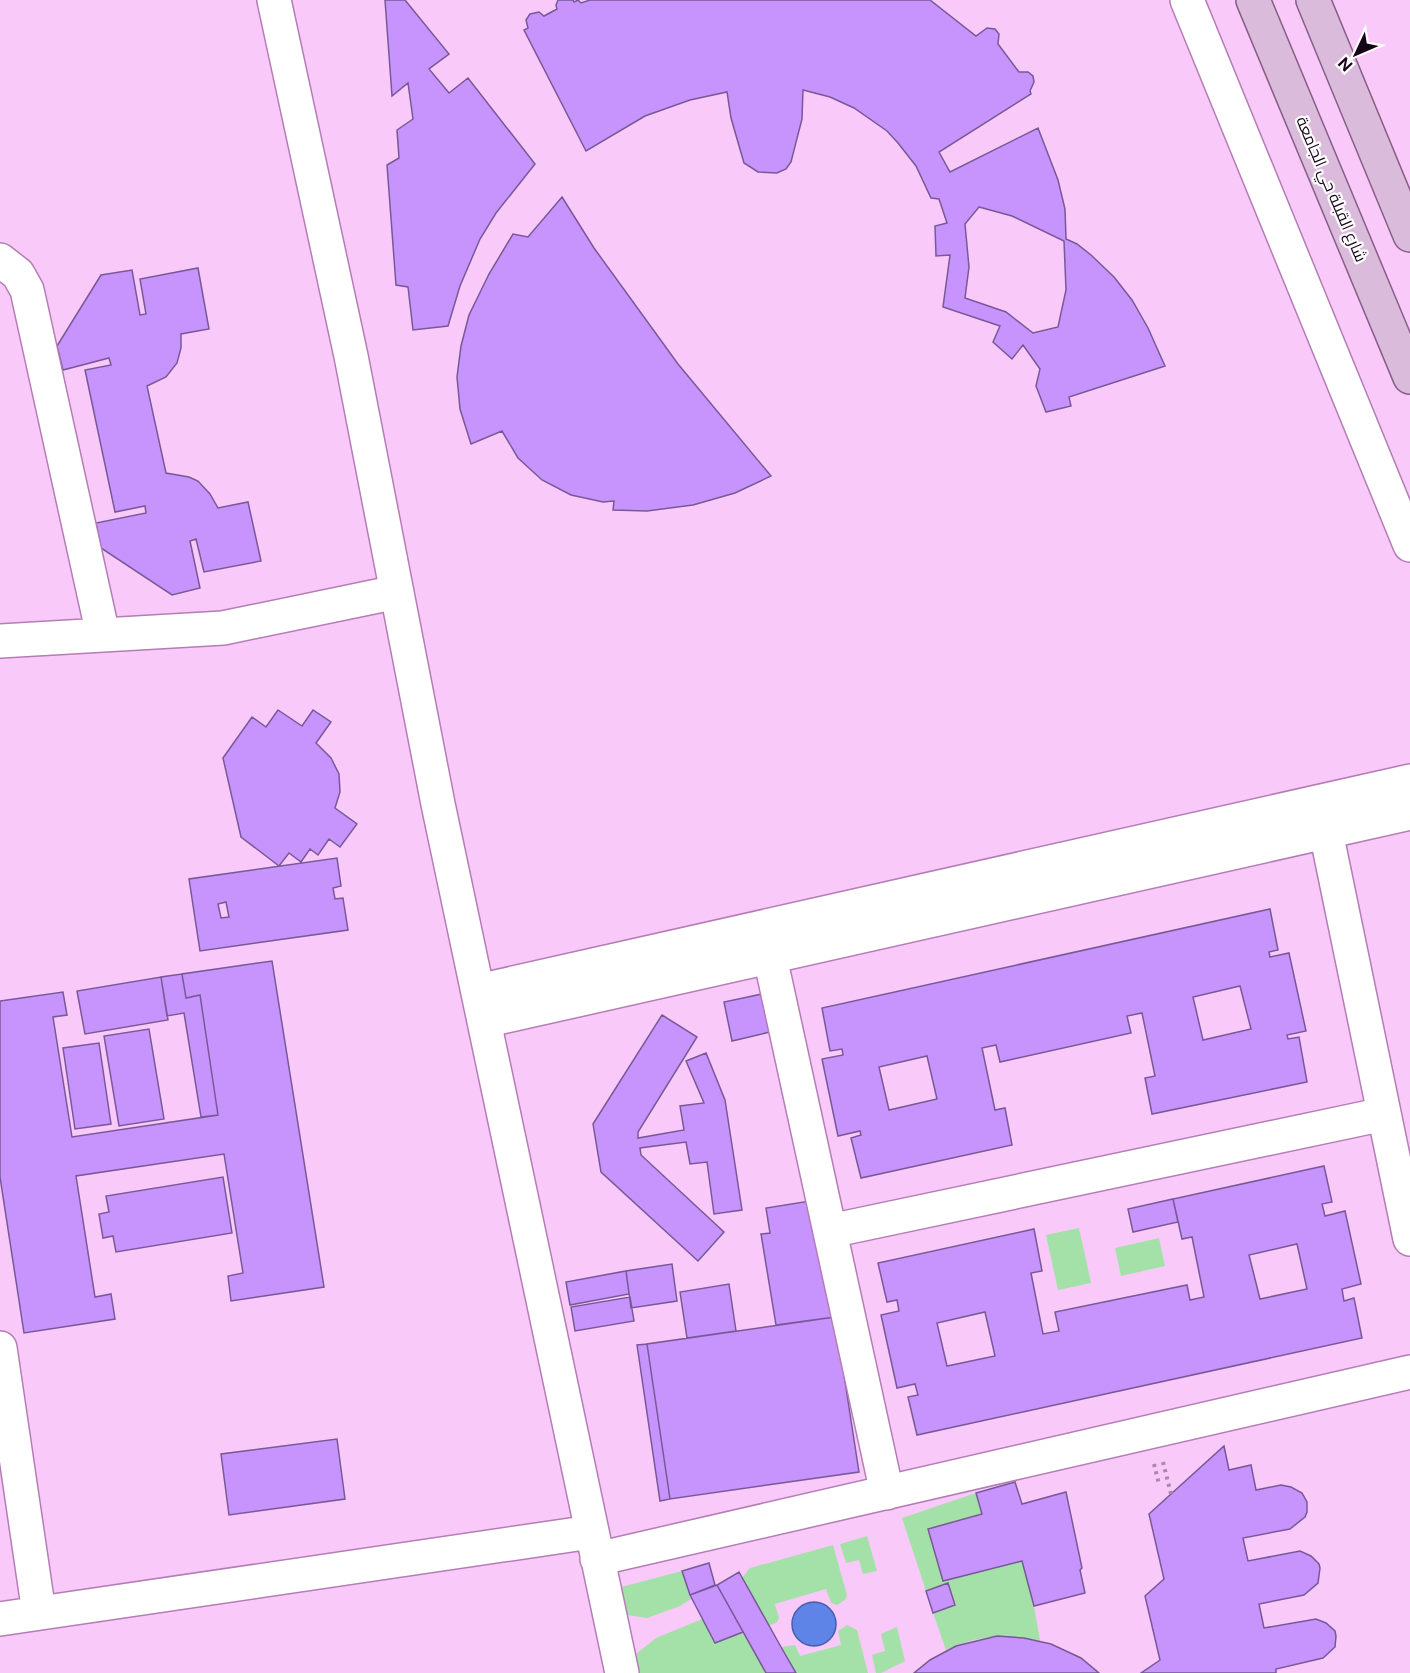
<svg xmlns="http://www.w3.org/2000/svg" width="1410" height="1673" viewBox="0 0 1410 1673" font-family="'Public Sans',Cairo,sans-serif">
  <style>
    .green { fill: #a4e1a8 }
    .water { fill: #5d84e6; stroke: #485ea8; stroke-width: 1.5 }
    .building { fill: #c793fc; stroke: #785997; stroke-width: 1.5; fill-rule: evenodd }
    .lines { fill: none; stroke-linecap: round; stroke-linejoin: round }
    .minor-casing { stroke: #b47db5; stroke-width: 36 }
    .major-casing { stroke: #865e87; stroke-width: 36 }
    .path { stroke: #ad88ae; stroke-width: 4; stroke-dasharray: 3 4.5; stroke-linecap: butt }
    .minor { stroke: #fff; stroke-width: 33 }
    .major { stroke: #dbbbdc; stroke-width: 33 }
    .labels { text-anchor: middle; stroke-width: 4.5; stroke-linejoin: round; paint-order: stroke }
    .street-label { font-size: 16px; fill: #160417; stroke: #fdfdfd }
  </style>
  <rect width="100%" height="100%" fill="#f9caf9"/>
  <path class="green" d="M1079,1228L1091,1283L1058,1290L1046,1235Z
    M1159,1238L1165,1266L1121,1276L1115,1248Z
    M976,1493L982,1514L928,1529L943,1581L1022,1561L1034,1606L1040,1641C1007,1634 977,1635 946,1650L933,1613L955,1605L947,1584L926,1591L902,1518Z
    M867,1536L877,1571L863,1574L859,1560L846,1563L840,1544Z
    M833,1545L847,1595L845,1600L837,1605L831,1603L826,1589L775,1604L779,1618L777,1622L769,1626L742,1578L750,1568Z
    M682,1571L691,1599L680,1606L647,1618L627,1615L621,1587Z
    M702,1619L715,1642L743,1632L766,1673H640L636,1654L656,1638Z
    M847,1625L857,1630L868,1673H796L781,1647L795,1645L800,1656L841,1645L838,1631Z
    M897,1627L905,1661L881,1673H876L872,1655L885,1651L881,1634Z"/>
  <path class="water" d="M792 1624a22 22 0 1 1 44 0a22 22 0 1 1-44 0Z"/>
  <path class="building" d="M385,0H405L449,54L429,69L449,93L468,78L535,164L496,213L480,239L460,286L448,326L413,330L408,287L396,285L387,165L399,158L397,130L413,119L408,83L392,96Z
    M558,0H573L574,2L578,0L581,3L590,0H930L976,36L987,28L995,29L999,34L998,44L1019,72H1028L1033,76L1034,82L1030,91L1031,94L939,152L950,172L1038,128L1058,180L1065,209L1066,239L1077,244L1091,255L1114,277L1132,300L1148,328L1165,366L1069,397L1071,406L1046,412L1036,386L1040,369L1023,345L1012,359L993,342L1000,326L943,307L950,255L936,256L935,226L947,223L939,199L931,198L916,166L898,143L887,131L854,108L830,97L803,90L802,119L791,162L786,169L777,173L758,172L744,163L731,118L727,92L690,100L645,116L586,151L524,30L528,28L526,20L530,14L539,12L544,16L557,9L556,5ZM979,207L1012,216L1064,241L1066,290L1058,327L1033,333L1006,312L965,298L969,267L965,224Z
    M562,197L594,248L678,364L771,476L735,493L693,505L647,511L613,510L614,501L603,502L571,495L542,480L518,458L502,431L471,444L460,409L457,377L461,346L469,315L489,274L513,234L528,237Z
    M198,268L209,329L181,334V348L177,363L166,377L147,386L166,473L189,477L198,481L210,494L218,508L248,502L261,561L204,572L196,539L190,541L200,588L172,595L101,548L96,523L146,513L145,506L115,512L85,370L111,365L109,358L63,370L57,346L101,275L132,270L140,315L146,314L140,279Z
    M278,710L302,726L313,710L331,722L316,743L331,758L339,774L340,792L335,808L357,824L340,847L329,839L318,855L310,849L301,862L289,853L279,866L241,837L223,758L252,717L266,727Z
    M337,858L341,886L333,888L335,899L343,898L348,930L200,951L189,879ZM226,902L229,917L221,918L218,904Z
    M1270,909L1278,950L1269,952L1270,957L1289,953L1306,1031L1287,1035L1288,1039L1299,1037L1307,1082L1152,1114L1145,1078L1155,1076L1142,1013L1127,1016L1131,1033L1000,1062L996,1045L982,1048L995,1110L1005,1108L1012,1145L861,1178L851,1138L861,1135L860,1131L838,1136L822,1059L843,1055L842,1049L830,1051L822,1008ZM1240,986L1251,1029L1203,1040L1193,997ZM927,1056L937,1099L889,1110L879,1067Z
    M272,961L324,1287L231,1301L228,1276L243,1273L224,1154L76,1176L95,1297L111,1294L115,1319L24,1333L0,1177V1001L63,992L67,1015L53,1017L72,1137L218,1115L200,995L186,998L182,974Z
    M182,974L186,998L200,995L218,1115L201,1117L184,1013L167,1016L161,977Z
    M161,977L168,1020L85,1034L77,991Z
    M762,994L770,1032L732,1041L724,1002Z
    M662,1015L697,1037L638,1132V1138L684,1130L680,1106L704,1103L686,1061L706,1053L725,1100L742,1210L714,1214L707,1162L690,1164L686,1142L640,1148L641,1155L724,1232L698,1261L601,1172L593,1124Z
    M149,1029L164,1119L119,1126L104,1036Z
    M99,1043L111,1124L75,1129L63,1048Z
    M1324,1166L1332,1202L1322,1204L1325,1216L1345,1211L1361,1284L1342,1289L1344,1301L1354,1298L1362,1338L917,1435L908,1397L918,1395L915,1384L897,1388L881,1315L899,1311L897,1300L887,1302L878,1263L1034,1229L1042,1271L1031,1273L1043,1334L1059,1331L1055,1312L1187,1285L1190,1300L1204,1297L1192,1237L1182,1239L1173,1199ZM1297,1244L1307,1289L1260,1299L1249,1255ZM985,1312L995,1356L947,1366L937,1323Z
    M223,1177L232,1233L116,1252L113,1236L103,1238L99,1214L109,1212L106,1196Z
    M1173,1199L1178,1222L1133,1232L1128,1209Z
    M816,1200L835,1317L776,1325L761,1234L770,1233L766,1208Z
    M672,1264L677,1301L631,1308L626,1271Z
    M626,1271L629,1294L570,1305L566,1282Z
    M729,1284L736,1331L687,1338L680,1292Z
    M630,1297L634,1321L575,1331L571,1307Z
    M835,1317L859,1472L670,1499L647,1344Z
    M647,1344L670,1499L660,1501L637,1345Z
    M337,1439L345,1499L229,1515L221,1454Z
    M1224,1446L1229,1470L1251,1465L1256,1490L1281,1485L1291,1487L1302,1493L1307,1502V1512L1305,1517L1290,1529L1243,1538L1248,1561L1300,1551L1311,1556L1319,1564L1320,1568L1318,1583L1304,1595L1259,1604L1264,1628L1316,1619L1326,1623L1335,1631L1336,1636L1335,1647L1323,1658L1276,1669V1673H1141L1160,1660L1145,1596L1164,1579L1149,1514Z
    M1015,1482L1022,1504L1066,1492L1082,1568L1080,1570L1085,1593L1034,1606L1022,1561L943,1581L928,1529L982,1514L976,1493Z
    M709,1563L715,1585L690,1595L682,1571Z
    M739,1572L781,1647L796,1673H766L717,1585Z
    M948,1583L955,1605L933,1613L926,1591Z
    M717,1585L743,1632L715,1643L690,1595Z
    M997,1636L1024,1638L1051,1644L1081,1658L1099,1673H914L930,1660L956,1646Z"/>
  <g class="lines">
    <defs>
      <path id="minor" d="M274,0L351,356L438,804L622,1673
        M1187,0L1410,545
        M0,260L18,274L27,290L103,635
        M0,641L223,628L397,592
        M1326,832L1410,1239
        M770,957L887,1493
        M478,991L1410,781
        M484,1021L1410,813
        M830,1231L1384,1114
        M0,1348L39,1613
        M597,1559L1410,1372
        M0,1619L591,1532"/>
      <path id="major" d="M1253,0L1410,377
        M1313,0L1410,235"/>
    </defs>
    <use href="#minor" class="minor-casing"/>
    <use href="#major" class="major-casing"/>
    <path class="path" d="M1163,1462L1171,1494
      M1154,1464L1159,1484"/>
    <use href="#minor" class="minor"/>
    <use href="#major" class="major"/>
  </g>
  <g class="labels">
    <g class="street-label">
      <text transform="translate(1332 189) rotate(67)" y="6">شارع القبلة حي الجامعة</text>
    </g>
  </g>
  <g transform="translate(1356 54) rotate(226)" stroke="#fdfdfd" stroke-width="4.5" paint-order="stroke">
  <path d="M0-4.5L10 22L0 15L-10 22Z" fill="#160417"/>
  <text y="-9" font-size="16" font-weight="bold" text-anchor="middle" fill="#160417">N</text>
  </g>
</svg>
